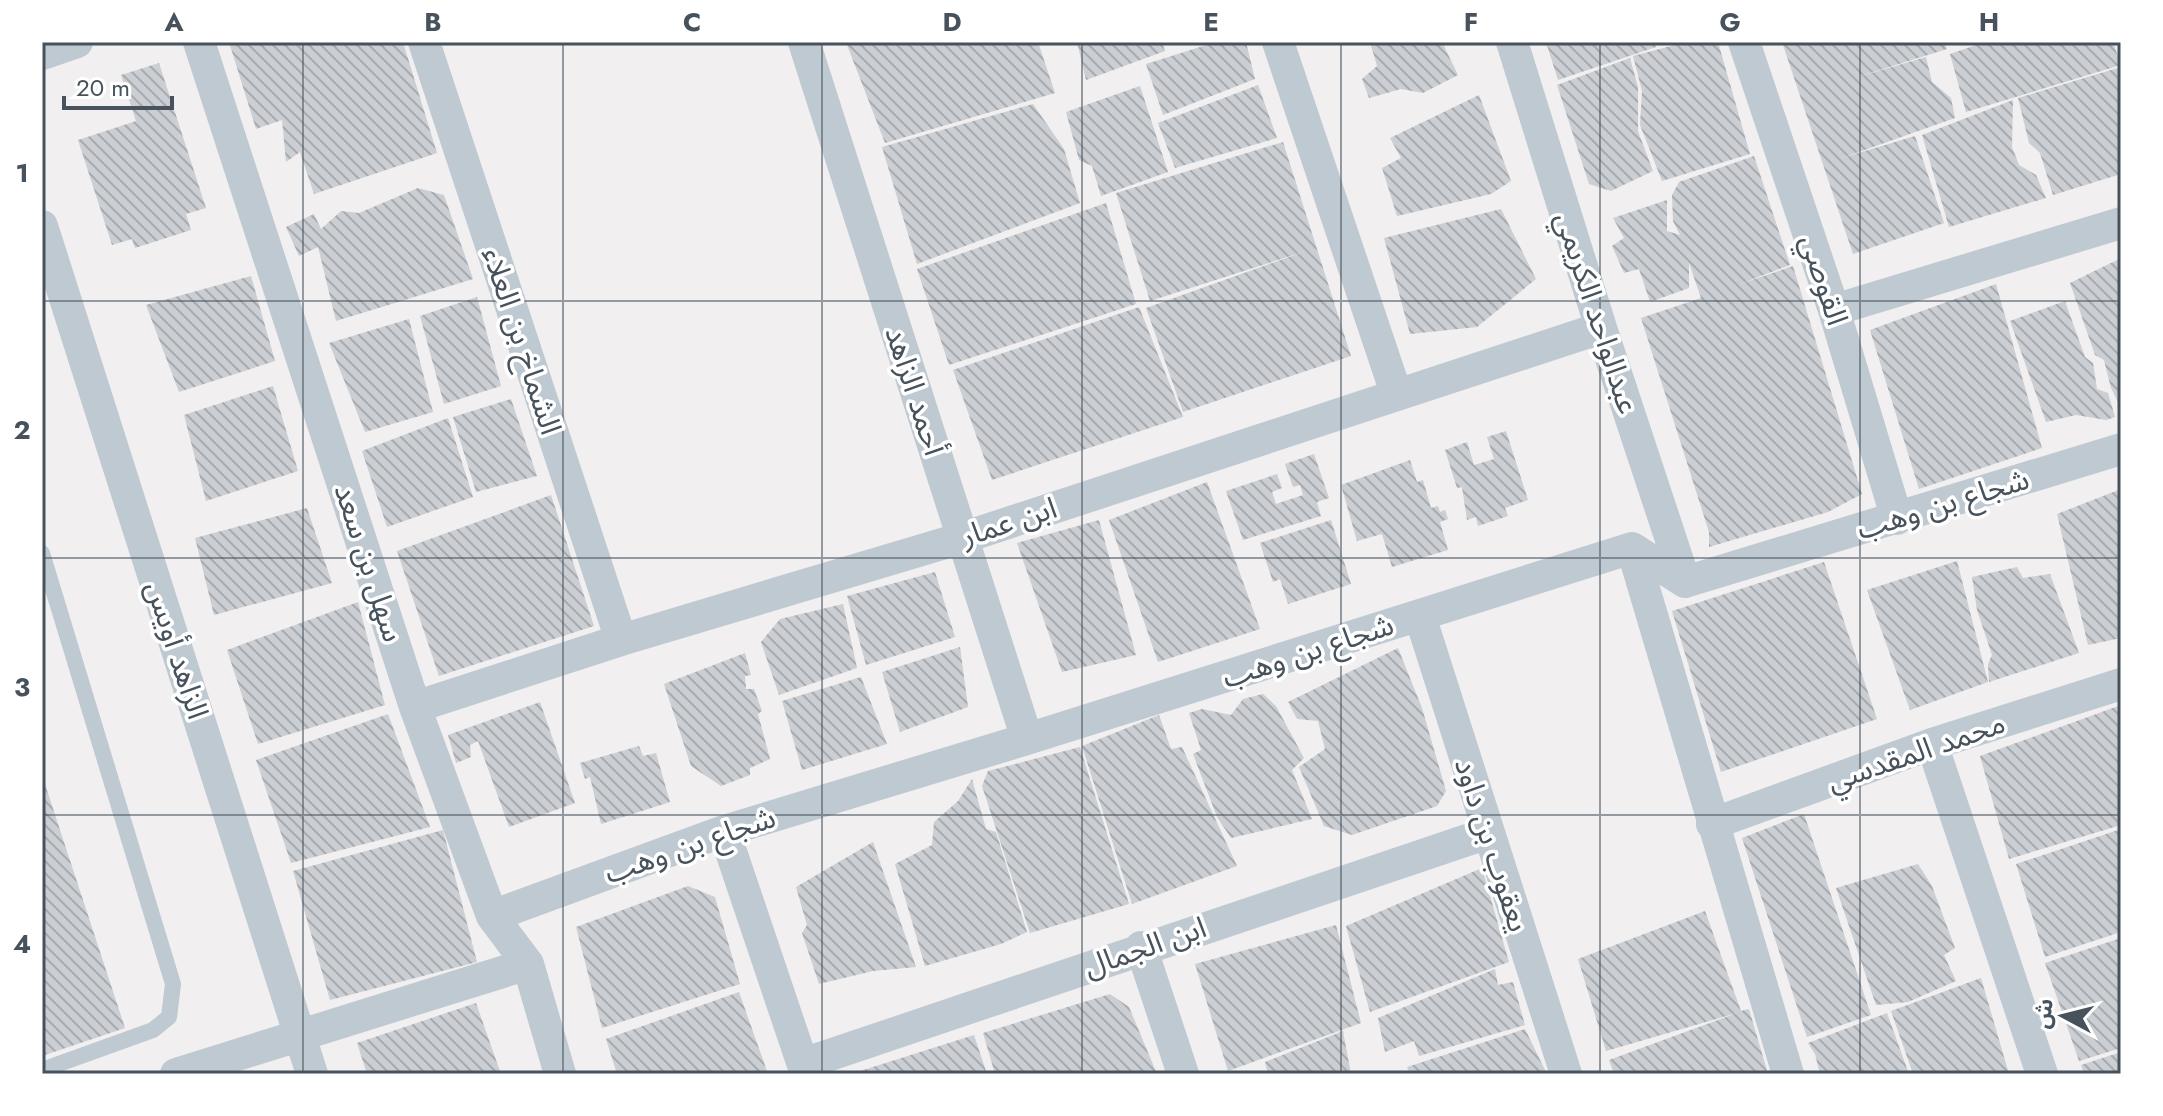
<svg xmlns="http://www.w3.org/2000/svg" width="2163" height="1116" viewBox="0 0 2163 1116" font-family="Jost,'Noto Sans Arabic',sans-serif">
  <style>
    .building { fill: url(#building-back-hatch) }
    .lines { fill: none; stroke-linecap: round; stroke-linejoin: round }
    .service { stroke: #bfc9d1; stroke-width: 16 }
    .minor { stroke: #bfc9d1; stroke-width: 32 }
    .grid { fill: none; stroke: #47525c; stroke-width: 2; stroke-opacity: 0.55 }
    .labels { text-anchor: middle; stroke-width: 7; stroke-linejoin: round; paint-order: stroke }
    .street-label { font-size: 30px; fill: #47525c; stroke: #fff }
    .neatline { fill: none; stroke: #47525c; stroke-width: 3 }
    .grid-label { font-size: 26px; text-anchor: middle; font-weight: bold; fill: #47525c }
  </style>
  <defs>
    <pattern id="building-back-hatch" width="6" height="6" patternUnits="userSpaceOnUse" patternTransform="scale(2)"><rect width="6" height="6" fill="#cbced3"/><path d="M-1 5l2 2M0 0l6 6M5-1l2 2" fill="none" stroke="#a7aaae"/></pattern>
  </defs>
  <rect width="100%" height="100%" fill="#f1efef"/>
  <path class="building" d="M229,42H403L437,153L314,194L300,152L286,162L282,120L256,129Z
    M857,42H1038L1055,93L885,143L847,45Z
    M1077,42H1162L1165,51L1086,80Z
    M1216,42H1246L1255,79L1163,115L1146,64Z
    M1370,42H1442L1458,75L1423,93L1401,89L1369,98L1362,79L1377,66Z
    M1546,42H1654L1656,47L1558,80Z
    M1686,42H1718L1750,154L1662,181L1640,125L1642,91L1633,56Z
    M1782,42H1944L1947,49L1851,79L1926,57L1932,82L1951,98L1955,118L1842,158L1915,136L1944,223L1853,254Z
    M1985,42H2113L2121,65L1966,112L1950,54Z
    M1630,58L1638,87V131L1653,171L1611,191L1589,184L1557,85Z
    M159,63L206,208L186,214L191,230L135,248L132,239L112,245L78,140L136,121L121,75Z
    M2121,67V174L2053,195L2040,153L2029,143L2018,98Z
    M1258,85L1277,138L1175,168L1158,123Z
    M1140,86L1168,172L1101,196L1092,166L1079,160L1066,112Z
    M1479,95L1511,181L1491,194L1397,216L1382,168L1401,158L1390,138Z
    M2013,100L2012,147L2019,165L2036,175L2046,198L1949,227L1922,135Z
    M1033,104L1064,149L1080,203L917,264L882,147Z
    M1283,142L1351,356L1183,412L1146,308L1306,251L1150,301L1116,193Z
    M1754,156L1790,265L1740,284L1793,266L1862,494L1828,512L1709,547V532L1641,318L1701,298L1689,263V288L1650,302L1639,269L1624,273L1612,246L1624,238L1613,218L1667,200V231L1680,235L1673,221L1672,195L1679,182Z
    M418,188L444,195L473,279L336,321L318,247L299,256L286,227L314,214L321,229L341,211L359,213Z
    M1106,203L1136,304L949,365L917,269Z
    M1501,209L1536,279L1477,327L1410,334L1384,238Z
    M2121,258V408L2111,388L2104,360L2095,355L2070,283Z
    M251,276L275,361L179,392L146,305Z
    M1996,284L2042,448L1919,489L1870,330Z
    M477,297L501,386L444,404L420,316Z
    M2065,301L2085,357L2093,363L2097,389L2108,393L2115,417L2106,420L2076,415L2046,422L2010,321Z
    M1139,307L1183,417L992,480L953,370Z
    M409,319L433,412L365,432L329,343Z
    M273,386L298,471L206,501L184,415Z
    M511,399L537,476L476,492L453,417Z
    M448,418L473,497L387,527L362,451Z
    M1506,431L1528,500L1505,508L1508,516L1478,526L1476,517L1467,520L1462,487L1457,488L1445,450L1467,442L1474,465L1494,459L1487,437Z
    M1314,454L1329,498L1317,502L1321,516L1243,540L1226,491L1277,474L1282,488L1272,492L1276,504L1303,495L1300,485L1293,487L1285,464Z
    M1410,460L1417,482L1423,480L1431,508L1438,506L1440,512L1445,510L1448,519L1440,522L1448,550L1392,567L1382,534L1357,541L1341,485Z
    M1207,482L1260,629L1158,662L1109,520Z
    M2121,489V638L2088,645L2057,514Z
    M551,495L594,626L439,676L397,551Z
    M307,508L332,583L214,615L195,538Z
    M1099,520L1136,655L1062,672L1017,543Z
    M1331,520L1351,584L1288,604L1280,579L1273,582L1260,543Z
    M1957,561L1988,682L1910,710L1867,590Z
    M1824,562L1877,719L1721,772L1672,611Z
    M2017,567L2023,578L2050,574L2079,653L1989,682L1988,664L1992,655L1977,610L1972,577Z
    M935,572L955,637L866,665L847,596Z
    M358,602L385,705L258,744L227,650Z
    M843,604L857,668L779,695L761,642L780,619Z
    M960,647L968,707L900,732L882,672Z
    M1398,648L1422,708L1446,791L1437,806L1352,835L1324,826L1299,767L1325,749L1318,721L1297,719L1288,702Z
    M745,653L751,675L745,676L746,689H754L762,711L758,714L770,759L750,768V775L721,786L691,766L664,684Z
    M861,677L887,744L802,770L782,701Z
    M1263,694L1276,706L1304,758L1292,770L1312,819L1231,838L1217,817L1193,754L1201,750L1189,713L1202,709L1231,715L1243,699Z
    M540,702L575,803L509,827L478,741L470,745L471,757L456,763L448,735Z
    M2121,705V825L2009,859L1980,756Z
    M388,714L430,827L291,863L256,760Z
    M1159,715L1171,749L1182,747L1237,866L1132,904L1082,746Z
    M639,746L643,756L656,753L670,802L601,824L590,777L585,779L580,763Z
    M1080,747L1129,904L1030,933L982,786L988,771Z
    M42,775L125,1028L42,1056Z
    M972,779L986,829L996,832L1027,932L1001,944L925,966L895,864L932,845L934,822L958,801Z
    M1804,814L1871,1015L1807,1037L1742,838Z
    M2121,829V932L2045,957L2016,864Z
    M443,830L477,962L330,1000L293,871Z
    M873,842L916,967L873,971L819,984L802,933L807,925L796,887Z
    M1918,864L1932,886L1955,948L1944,955L1956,981L1908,1002L1876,1005L1836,888Z
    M1482,868L1509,962L1370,1012L1346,926Z
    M688,886L715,897L740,984L602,1028L576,927Z
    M1705,911L1741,1011L1749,1009L1768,1074H1614L1609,1060L1737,1013L1606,1051L1578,959Z
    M1336,925L1361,1023L1228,1071L1195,964Z
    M2121,938V1048L2079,1061L2045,963Z
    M1495,969L1498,985L1513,982L1525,1025L1419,1056L1414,1041L1385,1052L1378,1018Z
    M1981,978L2009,1074H1913L1891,1011Z
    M739,992L768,1074H617L606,1039Z
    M1110,994L1129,1007L1157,1074H995L983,1033Z
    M476,1003L501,1074H367L357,1043Z
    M1887,1013L1909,1074H1820L1815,1054L1808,1043Z
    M1525,1029L1546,1072L1410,1074L1407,1067Z
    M1343,1031L1351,1074H1268L1265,1062Z
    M974,1035L987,1074H855L854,1073Z
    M2121,1052V1074H2084L2081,1065Z"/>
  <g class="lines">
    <path class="service" d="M42,553L173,984L169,1017L153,1030L42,1070"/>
    <path class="minor" d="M199,42L415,707L492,916L528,964L560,1074
      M424,42L621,640
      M804,42L1027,739
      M1278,42L1396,393
      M1512,42L1601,328L1685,582
      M1744,42L1834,310L1897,519
      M42,54L77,42
      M42,226L312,1074
      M1834,310L2121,223
      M1632,548L1788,1074
      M1420,616L1566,1074
      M415,707L621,640L962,538L1601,328
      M1932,744L2042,1074
      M1712,824L1932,744L2121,684
      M724,831L806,1074
      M492,916L724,831L1027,739L1632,548L1685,582L2121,449
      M1141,947L1183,1074
      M803,1064L1488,833
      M176,1074L528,964"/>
  </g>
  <path class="grid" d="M303,42V1074M563,42V1074M822,42V1074M1082,42V1074M1341,42V1074M1600,42V1074M1860,42V1074M42,301H2121M42,558H2121M42,815H2121"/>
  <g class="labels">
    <g class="street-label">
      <text transform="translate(1824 280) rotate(72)" y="10">القوصي</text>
      <text transform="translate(1597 313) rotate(72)" y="10">عبدالواحد الكريمي</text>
      <text transform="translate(522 341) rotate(72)" y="10">الشماخ بن العلاء</text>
      <text transform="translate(915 391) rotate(72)" y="10">أحمد الزاهد</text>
      <text transform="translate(1943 504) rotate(-17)" y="10">شجاع بن وهب</text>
      <text transform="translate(1009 522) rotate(-18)" y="10">ابن عمار</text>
      <text transform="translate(369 563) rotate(72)" y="10">سهل بن سعد</text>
      <text transform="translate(177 650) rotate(72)" y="10">الزاهد أويس</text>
      <text transform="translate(1308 651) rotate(-18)" y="10">شجاع بن وهب</text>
      <text transform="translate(1916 752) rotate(-19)" y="10">محمد المقدسي</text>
      <text transform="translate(690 845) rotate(-19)" y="10">شجاع بن وهب</text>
      <text transform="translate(1492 845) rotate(72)" y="10">يعقوب بن داود</text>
      <text transform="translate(1145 947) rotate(-19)" y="10">ابن الجمال</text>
    </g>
  </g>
  <rect width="2163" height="1116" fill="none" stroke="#ffffff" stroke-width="88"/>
  <g transform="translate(2063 1016) rotate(277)" stroke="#ffffff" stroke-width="6" paint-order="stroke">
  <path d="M0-6L14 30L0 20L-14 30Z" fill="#47525c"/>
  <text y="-12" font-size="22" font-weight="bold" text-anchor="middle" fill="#47525c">ش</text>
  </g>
  <path d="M64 96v12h108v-12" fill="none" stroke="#47525c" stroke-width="4"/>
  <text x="76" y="96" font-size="24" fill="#47525c" stroke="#ffffff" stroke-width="6" paint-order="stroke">20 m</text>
  <rect x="44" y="44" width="2075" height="1028" class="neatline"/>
  <g class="grid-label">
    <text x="174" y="31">A</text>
    <text x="433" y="31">B</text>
    <text x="692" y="31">C</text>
    <text x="952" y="31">D</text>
    <text x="1211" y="31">E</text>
    <text x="1471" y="31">F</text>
    <text x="1730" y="31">G</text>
    <text x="1989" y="31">H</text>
    <text x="22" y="182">1</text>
    <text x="22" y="439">2</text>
    <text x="22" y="696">3</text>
    <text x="22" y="953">4</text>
  </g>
</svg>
